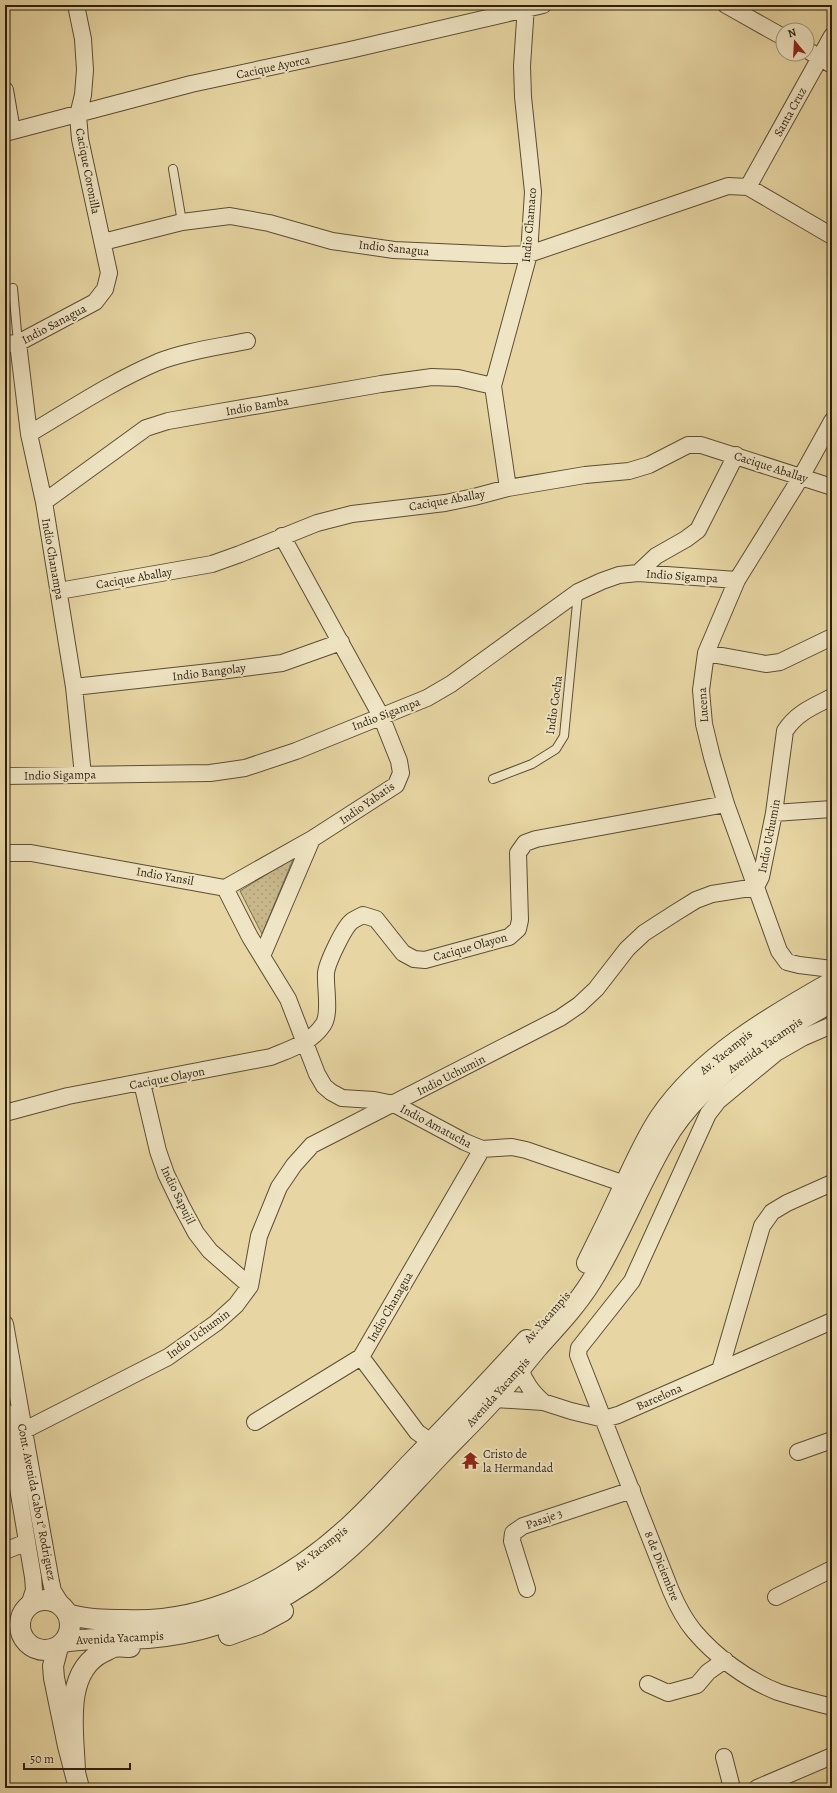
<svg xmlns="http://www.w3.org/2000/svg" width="837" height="1793" viewBox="0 0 837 1793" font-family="Alegreya,serif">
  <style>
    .park { fill: url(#park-dots); stroke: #7a6b4d }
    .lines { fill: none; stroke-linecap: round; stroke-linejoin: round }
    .service-casing { stroke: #5c4d35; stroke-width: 10 }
    .minor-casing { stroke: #5c4d35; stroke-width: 18 }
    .tertiary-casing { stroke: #5c4d35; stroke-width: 22 }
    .service { stroke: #efe4c3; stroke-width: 8 }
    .minor { stroke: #efe4c3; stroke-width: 16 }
    .tertiary { stroke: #efe4c3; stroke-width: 20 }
    .labels { text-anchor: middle; stroke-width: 4; stroke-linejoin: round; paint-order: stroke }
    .street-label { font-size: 12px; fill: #2d1f10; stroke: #efe4c3 }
    .poi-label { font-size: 12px; fill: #2d1f10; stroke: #efe4c3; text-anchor: start }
  </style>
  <defs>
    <pattern id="park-dots" width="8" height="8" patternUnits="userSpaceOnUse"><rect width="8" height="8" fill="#c7b78a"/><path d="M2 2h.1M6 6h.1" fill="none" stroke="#ab9d76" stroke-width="1.8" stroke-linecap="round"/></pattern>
  </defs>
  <rect width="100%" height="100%" fill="#e7d6a3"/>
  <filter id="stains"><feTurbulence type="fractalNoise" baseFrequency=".005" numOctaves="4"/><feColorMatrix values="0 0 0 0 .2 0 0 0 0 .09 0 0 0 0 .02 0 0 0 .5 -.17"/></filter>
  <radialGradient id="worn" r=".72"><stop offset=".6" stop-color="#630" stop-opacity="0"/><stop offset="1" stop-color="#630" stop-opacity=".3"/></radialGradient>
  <path class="park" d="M294,857L262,934L240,891Z"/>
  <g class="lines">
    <defs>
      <path id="service" d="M173,169L182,222
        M13,288L18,343
        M493,779L532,764L556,749L564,736L578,593"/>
      <path id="minor" d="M726,5L783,37
        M807,50L832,65
        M5,90L12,131
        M5,133L191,84L350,50L543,5
        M748,187L832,36
        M103,242L182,222L230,216L269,223L332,241L394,250L505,255L529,254L728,186L748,187L832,236
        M18,343L29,434L44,502L74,687L83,775
        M5,344L18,343L95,302L105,289L109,273L80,139L78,115L83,95L85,70L83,39L76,5
        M832,421L801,477L737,580L706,653L701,690L704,724L712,757L726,804L779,951L787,962L799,965L832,969
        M29,434C71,409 113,381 158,362C186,351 218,347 247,341
        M508,488L493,386L529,254L533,192L523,97L522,66L526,5
        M44,502L146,428L168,421L381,384L432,377L458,378L493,386
        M638,573L656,556L686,539L698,530L736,455
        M59,591L212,564L240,554L317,523L352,514L445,503L474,497L508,488L585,475L629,471L649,465L688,445H701L832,487
        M706,653L766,664L780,662L832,637
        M74,687L228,670L282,663L341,642
        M5,776L210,773L245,768L296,751L427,698L451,684L578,592L602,581L619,575L638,573L737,580
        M774,813L832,809
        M5,853H31L225,888L312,839L396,785L401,773L399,761L381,716L282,536
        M225,888L250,937L288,999L317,1074L324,1086L331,1092L342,1098L374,1100L394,1104L465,1142L482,1149L512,1147L526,1150L625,1184
        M262,956L312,839
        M832,1025L802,1038L776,1053L718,1101L708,1114L632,1281L579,1348L578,1355L671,1591C677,1605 684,1619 694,1631C715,1656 747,1680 778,1692C796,1698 814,1702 832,1707
        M142,1083L158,1151L166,1174L181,1205L196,1233L210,1251L250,1286
        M5,1113L68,1096L271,1057C290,1049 311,1043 323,1025C331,1014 325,987 326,973C327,963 344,927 352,921C355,919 359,917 363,915L376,919L403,953L414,959L425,960L509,937L518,929L520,920L518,853L525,843L536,839L726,804
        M5,1324L51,1582L53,1591L63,1607
        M361,1357L417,1432L431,1442H443
        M520,1368C525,1383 532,1392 543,1402
        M720,1370L762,1226L772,1212L787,1203L832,1183
        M487,1397L495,1399L543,1402L571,1411L604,1419L618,1415L832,1321
        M5,1411L33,1577L34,1590L29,1605
        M255,1422L361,1357L482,1149
        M23,1431L168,1357L216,1323L236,1305L250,1286L259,1236L279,1187L294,1165L312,1145L560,1018L579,1005L596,989L627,949L644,933L675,913L696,900L712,894L756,887L761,877L774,813L785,731C796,713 814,706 832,697
        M798,1452L832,1440
        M5,1551L27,1542
        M527,1589L512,1541L513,1533L523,1526L632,1490
        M776,1597L832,1569
        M648,1684L668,1693L697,1685L708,1672L725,1660
        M724,1757L732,1788
        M757,1788L832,1756"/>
      <path id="tertiary" d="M587,1263C600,1237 613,1210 625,1184C636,1161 646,1138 660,1117C701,1057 770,1017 832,982
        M20 1625a25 25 0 1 1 50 0a25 25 0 1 1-50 0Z
        M68,1614C87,1620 105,1620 125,1620C205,1624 284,1585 343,1532C367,1511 389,1486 411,1463C450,1423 489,1382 527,1340
        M229,1635L259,1624L283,1611
        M64,1642C92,1637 120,1640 148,1638C170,1636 194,1632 215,1625C255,1614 294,1593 327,1567C368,1535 403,1494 439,1456C457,1437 476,1419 494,1399C509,1383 523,1365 538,1347C557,1326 576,1306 591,1282C619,1237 638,1187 664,1142C698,1081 772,1034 832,1002
        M58,1647L53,1666L54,1678L68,1746L79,1788
        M75,1771C74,1734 62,1672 103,1652C106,1651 110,1648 114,1647C119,1646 125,1647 130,1647"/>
    </defs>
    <use href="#service" class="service-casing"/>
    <use href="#minor" class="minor-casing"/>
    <use href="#tertiary" class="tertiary-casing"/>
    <use href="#service" class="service"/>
    <use href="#minor" class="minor"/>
    <use href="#tertiary" class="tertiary"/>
  </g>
  <defs>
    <symbol id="temple-bare" viewBox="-9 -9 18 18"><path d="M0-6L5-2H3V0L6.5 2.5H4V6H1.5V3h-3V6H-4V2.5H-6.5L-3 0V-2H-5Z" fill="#8f2418" stroke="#efe4c3" stroke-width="2.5" paint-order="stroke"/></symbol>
  </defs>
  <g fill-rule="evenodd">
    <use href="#temple-bare" x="458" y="1448" width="25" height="25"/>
  </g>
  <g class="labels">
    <g class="street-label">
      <text transform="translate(273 67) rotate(-12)" y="4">Cacique Ayorca</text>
      <text transform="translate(790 112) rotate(-61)" y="4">Santa Cruz</text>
      <text transform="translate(88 171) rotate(79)" y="4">Cacique Coronilla</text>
      <text transform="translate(529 225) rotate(-85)" y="4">Indio Chamaco</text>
      <text transform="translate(394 248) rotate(6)" y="4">Indio Sanagua</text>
      <text transform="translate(54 324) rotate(-28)" y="4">Indio Sanagua</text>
      <text transform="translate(257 406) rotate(-10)" y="4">Indio Bamba</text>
      <text transform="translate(771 467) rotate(18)" y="4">Cacique Aballay</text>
      <text transform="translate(447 500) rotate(-10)" y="4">Cacique Aballay</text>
      <text transform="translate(53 559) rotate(80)" y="4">Indio Chanampa</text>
      <text transform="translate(682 576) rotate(4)" y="4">Indio Sigampa</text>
      <text transform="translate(134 578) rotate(-10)" y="4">Cacique Aballay</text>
      <text transform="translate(209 672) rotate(-7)" y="4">Indio Bangolay</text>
      <text transform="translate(554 705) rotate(-82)" y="4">Indio Cocha</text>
      <text transform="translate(703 705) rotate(-94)" y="4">Lucena</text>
      <text transform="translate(386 714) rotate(-21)" y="4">Indio Sigampa</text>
      <text transform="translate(60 775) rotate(-1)" y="4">Indio Sigampa</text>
      <text transform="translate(367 803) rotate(-35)" y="4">Indio Yabatis</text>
      <text transform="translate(769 836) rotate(-79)" y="4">Indio Uchumin</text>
      <text transform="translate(165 876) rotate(10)" y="4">Indio Yansil</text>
      <text transform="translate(470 947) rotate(-16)" y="4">Cacique Olayon</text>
      <text transform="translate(765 1045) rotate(-35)" y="4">Avenida Yacampis</text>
      <text transform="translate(726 1052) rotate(-39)" y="4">Av. Yacampis</text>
      <text transform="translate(451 1075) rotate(-27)" y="4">Indio Uchumin</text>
      <text transform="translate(167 1078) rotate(-11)" y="4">Cacique Olayon</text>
      <text transform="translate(436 1126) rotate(28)" y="4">Indio Amatucha</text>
      <text transform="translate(178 1195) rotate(64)" y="4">Indio Sapujil</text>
      <text transform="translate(390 1307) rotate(-60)" y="4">Indio Chanagua</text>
      <text transform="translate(547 1317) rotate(-49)" y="4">Av. Yacampis</text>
      <text transform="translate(198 1334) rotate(-36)" y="4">Indio Uchumin</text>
      <text transform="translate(498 1392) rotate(-48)" y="4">Avenida Yacampis</text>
      <text transform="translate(659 1397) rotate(-24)" y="4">Barcelona</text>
      <text transform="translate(37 1502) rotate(79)" y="4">Cont. Avenida Cabo 1° Rodriguez</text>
      <text transform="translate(544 1519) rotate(-20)" y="4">Pasaje 3</text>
      <text transform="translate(321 1548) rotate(-38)" y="4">Av. Yacampis</text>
      <text transform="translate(662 1566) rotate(68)" y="4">8 de Diciembre</text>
      <text transform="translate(120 1638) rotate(-3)" y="4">Avenida Yacampis</text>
    </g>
    <g class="poi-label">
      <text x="483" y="1458">Cristo de<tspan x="483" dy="14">la Hermandad</tspan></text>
    </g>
  </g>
  <rect width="837" height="1793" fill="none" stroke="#e7d6a3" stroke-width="20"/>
  <rect x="6" y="6" width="825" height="1781" fill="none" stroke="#2d1f10" stroke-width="2"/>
  <rect x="10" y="10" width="817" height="1773" fill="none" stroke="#2d1f10"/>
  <g transform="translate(795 42) rotate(342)"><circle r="19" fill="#efe4c3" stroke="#a1957b"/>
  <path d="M0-3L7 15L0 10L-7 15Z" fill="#8f2418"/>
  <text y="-6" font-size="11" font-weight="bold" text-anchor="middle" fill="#2d1f10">N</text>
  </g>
  <path d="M24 1763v6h106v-6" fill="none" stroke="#2d1f10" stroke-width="2"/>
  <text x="30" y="1763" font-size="12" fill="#2d1f10" stroke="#efe4c3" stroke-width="3" paint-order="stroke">50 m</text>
  <rect width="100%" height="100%" filter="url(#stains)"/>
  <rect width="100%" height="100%" fill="url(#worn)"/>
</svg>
